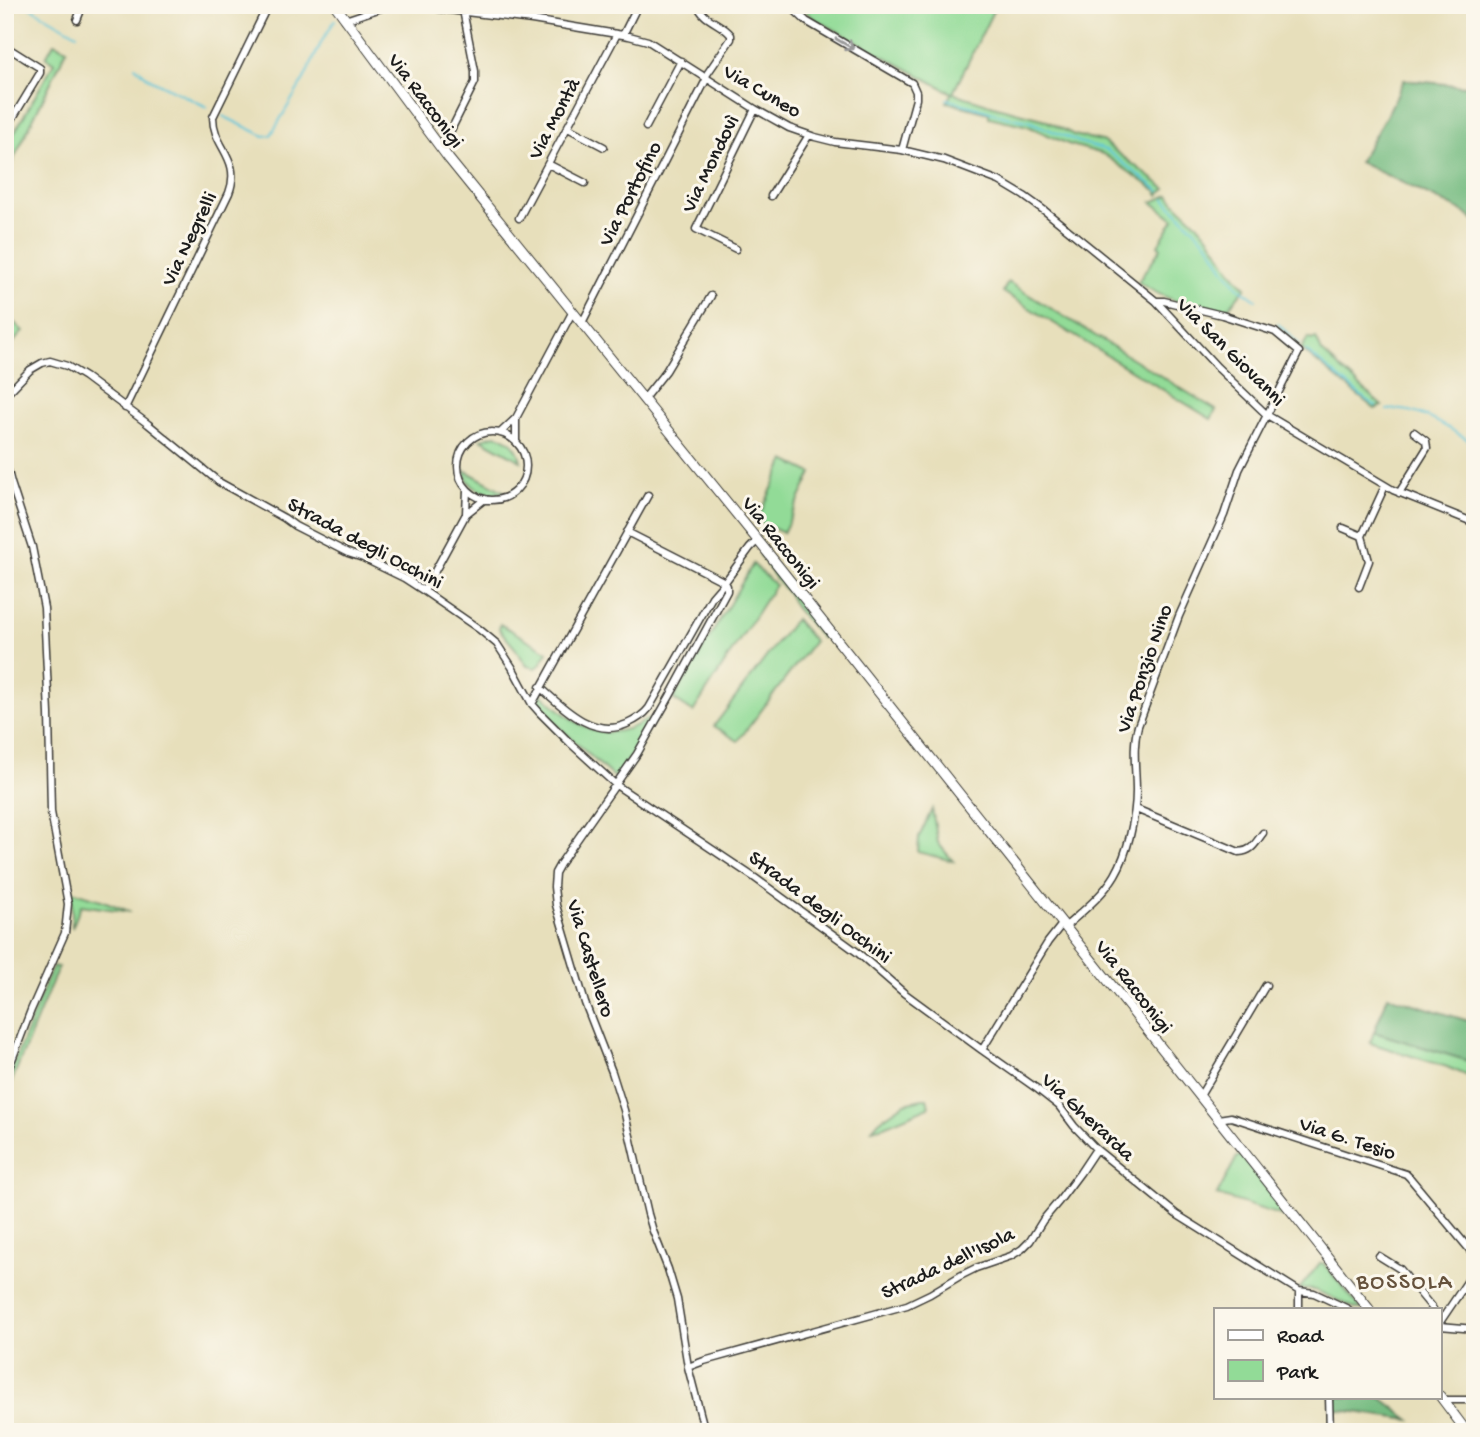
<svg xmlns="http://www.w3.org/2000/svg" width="1480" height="1437" viewBox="0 0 1480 1437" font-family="'Gochi Hand',sans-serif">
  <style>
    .green { fill: #92db97; stroke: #577c5a; stroke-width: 2 }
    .forest { fill: #75bb80; stroke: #486c4e; stroke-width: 2 }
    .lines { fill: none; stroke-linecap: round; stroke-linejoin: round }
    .stream { stroke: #5dc5da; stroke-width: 2 }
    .minor-casing { stroke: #3a3934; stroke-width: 9 }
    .primary-casing { stroke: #3a3934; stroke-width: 11 }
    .minor { stroke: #fff; stroke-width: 6 }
    .primary { stroke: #fff; stroke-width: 9 }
    .oneway { stroke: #999 }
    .labels { text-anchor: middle; stroke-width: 6; stroke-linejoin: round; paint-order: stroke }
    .street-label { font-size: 21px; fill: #1c1c1c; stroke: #fbf7ec }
    .neighbourhood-label { font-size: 23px; letter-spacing: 2px; fill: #66523c; stroke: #fbf7ec }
  </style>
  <rect width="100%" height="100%" fill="#fbf7ec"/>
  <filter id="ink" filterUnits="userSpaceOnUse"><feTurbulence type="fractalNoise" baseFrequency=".0143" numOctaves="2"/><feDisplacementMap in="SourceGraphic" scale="14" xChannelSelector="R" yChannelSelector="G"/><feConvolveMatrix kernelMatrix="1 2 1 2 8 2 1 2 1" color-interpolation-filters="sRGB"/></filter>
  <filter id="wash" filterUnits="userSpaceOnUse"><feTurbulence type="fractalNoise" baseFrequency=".00686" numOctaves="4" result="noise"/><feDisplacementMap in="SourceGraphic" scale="28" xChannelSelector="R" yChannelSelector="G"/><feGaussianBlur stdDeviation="1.57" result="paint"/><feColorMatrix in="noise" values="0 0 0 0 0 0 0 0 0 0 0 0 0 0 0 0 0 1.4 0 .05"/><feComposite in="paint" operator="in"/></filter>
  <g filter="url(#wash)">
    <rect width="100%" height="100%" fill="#e7dfbb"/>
    <path class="green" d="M799,5H996L953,93L1000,108L1043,119L1074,135L1102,141L1166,189L1158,195L1157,191L1103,154L1068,144L1028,126L989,117V113L947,102L952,93L813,18Z
      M54,43L67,49L5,177V149L54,63L46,57Z
      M1169,195C1179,209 1192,217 1203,230C1220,248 1227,271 1246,287L1225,312C1191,307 1167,301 1138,282L1161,248L1158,245L1174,219L1152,202Z
      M1008,282L1216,410L1211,419L1003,292Z
      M5,314L23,331L7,350L5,348Z
      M1308,338L1312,340L1316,338L1322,352L1382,406L1375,409L1301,349Z
      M495,435C510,438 518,446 521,461L481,439Z
      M785,460L812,473L783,533L757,521Z
      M464,470L505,492C486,496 468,490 464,470Z
      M761,551L822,628L826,636L821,638L795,607L789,595L773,575L760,555Z
      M753,564L775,585L693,712L673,699Z
      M795,619L814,641L738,741L714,726Z
      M500,624L547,651L548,652L539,666L536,668L527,666L515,648L499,629Z
      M541,693C575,725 602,748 648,719L653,720L618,777L611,775L545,714L537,703Z
      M932,809L938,843L953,861L918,852L919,837Z
      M72,891L101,900L131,912L81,905L72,928Z
      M53,966L58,967L11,1083L6,1082Z
      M1374,1032L1475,1063V1079L1447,1067L1370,1043Z
      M927,1098L929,1107L884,1126L872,1129L879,1121L905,1103Z
      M1242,1155L1289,1216L1286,1217L1217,1195L1237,1157Z
      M1320,1263H1323C1336,1279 1348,1294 1362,1309H1357L1315,1290L1299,1289Z"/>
    <path class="forest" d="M1404,80L1475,87V220L1462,211L1359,162L1389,111Z
      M1388,996L1475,1023V1063L1374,1032Z
      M1333,1397H1380L1410,1420L1334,1409Z"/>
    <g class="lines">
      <path class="stream" d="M26,5L77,34
        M346,7L348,5
        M135,66L150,79L207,107
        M947,99L1007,117L1028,121L1079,142L1106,150L1160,191
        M223,116L264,136L271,135L304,79L322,41L335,20
        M1165,199L1211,247L1223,268L1239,288L1256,300
        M1278,324L1299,344
        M1306,351L1365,399L1376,406
        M1387,410C1419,406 1448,428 1475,444"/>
    </g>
  </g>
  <g filter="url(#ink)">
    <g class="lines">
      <defs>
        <path id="minor" d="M407,5L532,20L629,36L648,41L755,109L789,128L815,137L835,142L902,150L944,160L999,181L1024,196L1045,211L1156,301L1217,367L1267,415L1393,490L1475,523
          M531,5L532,20
          M698,5C702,20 722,23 731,35V39L705,77
          M789,5L806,21L912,83L916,92V99L902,150
          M77,20L83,5
          M345,20L390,5H397
          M623,35L638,5
          M5,46L40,68V73L5,131
          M646,127L681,61
          M568,128L604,147
          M442,148L475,82V71L462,5
          M548,164L585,183
          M771,196L809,135
          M519,218L617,34
          M736,249L696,229L755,109
          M582,323L707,78
          M5,396L30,370L42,363L50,361L67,366L85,377L148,424L219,482L284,518L295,526L348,553L363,558L404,578L424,591L479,629L497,644L512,667L532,704L540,713L570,743L616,785L755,878L857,952L904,993L982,1050
          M643,400L666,371L711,296
          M125,408L229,193C242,158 213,148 213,117L268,5
          M458 466a34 34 0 1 1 68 0a34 34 0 1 1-68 0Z
          M500,433L516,418L573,311
          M516,442V418
          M5,459L11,483L32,547L44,608L49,714L51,812L68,904L65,933L31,1010L5,1078
          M1399,493L1427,448L1426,441L1414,432
          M466,514L467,489
          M1343,528L1362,536L1369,561L1359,587
          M1362,536L1385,486
          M424,591L466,514L485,499
          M540,687C563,708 593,739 627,724C636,720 643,716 649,708L712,597L725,582L627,532
          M532,704L648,495
          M1136,809L1239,852C1253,851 1255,843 1263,833
          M1063,923L1048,942L982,1050L1036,1088L1059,1106L1074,1126L1096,1149L1176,1214L1299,1291L1314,1293L1348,1309
          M1066,926C1083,911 1103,895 1115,875C1128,853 1136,816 1136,791C1136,768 1132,747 1138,726L1179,616L1224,515L1239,470L1299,352L1275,332L1222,315L1164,301H1157
          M1200,1096L1266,985
          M1218,1119L1231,1117L1406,1174L1410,1178L1475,1256
          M1379,1256L1400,1269L1433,1309
          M1299,1291V1309
          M1440,1322L1475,1270
          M1440,1326L1475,1329
          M688,1367L704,1361L907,1305L930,1294L960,1276L976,1268L1011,1256L1022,1249L1030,1241L1043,1220L1059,1201L1080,1173L1096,1149
          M1329,1397L1330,1432
          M1442,1400H1475
          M705,1432L688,1367L677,1299L668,1269L653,1231L648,1214L624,1110L612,1072L585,1003L556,905L554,887L555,873L560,864L637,754L670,696L727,591V586L725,582L750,548L758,540"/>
        <path id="primary" d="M335,5L449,159L768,553L1369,1309
          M1440,1396L1467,1432"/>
      </defs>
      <use href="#minor" class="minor-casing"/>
      <use href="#primary" class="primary-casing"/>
      <use href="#minor" class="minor"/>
      <use href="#primary" class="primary"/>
    </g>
    <defs><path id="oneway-shaft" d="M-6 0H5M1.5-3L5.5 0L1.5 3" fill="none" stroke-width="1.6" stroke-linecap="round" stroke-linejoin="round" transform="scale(1.75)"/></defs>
    <use class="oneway" href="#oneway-shaft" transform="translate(845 44) rotate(30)"/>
  </g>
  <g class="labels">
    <g class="street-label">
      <text transform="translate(763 90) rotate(30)" y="7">Via Cuneo</text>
      <text transform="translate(427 100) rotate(53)" y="7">Via Racconigi</text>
      <text transform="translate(553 118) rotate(-62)" y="7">Via Montà</text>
      <text transform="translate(709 163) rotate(-64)" y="7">Via Mondovì</text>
      <text transform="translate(629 193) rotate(-63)" y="7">Via Portofino</text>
      <text transform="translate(188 238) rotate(-64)" y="7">Via Negrelli</text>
      <text transform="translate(1232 351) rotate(45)" y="7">Via San Giovanni</text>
      <text transform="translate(366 542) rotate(28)" y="7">Strada degli Occhini</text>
      <text transform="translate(782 542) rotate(51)" y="7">Via Racconigi</text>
      <text transform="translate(1143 668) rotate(-71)" y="7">Via Ponzio Nino</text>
      <text transform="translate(821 906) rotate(37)" y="7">Strada degli Occhini</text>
      <text transform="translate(592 958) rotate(73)" y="7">Via Castellero</text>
      <text transform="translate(1135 986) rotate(52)" y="7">Via Racconigi</text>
      <text transform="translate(1089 1116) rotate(43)" y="7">Via Gherarda</text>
      <text transform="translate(1348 1137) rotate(18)" y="7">Via G. Tesio</text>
      <text transform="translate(947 1262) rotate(-25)" y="7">Strada dell'Isola</text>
    </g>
    <g class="neighbourhood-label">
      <text x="1405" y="1288">BOSSOLA</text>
    </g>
  </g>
  <rect width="1480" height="1437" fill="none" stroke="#fbf7ec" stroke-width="28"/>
  <rect x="1214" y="1308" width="228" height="91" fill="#fbf7ec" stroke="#a29f99" stroke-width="2"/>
  <rect x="1228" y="1330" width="35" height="10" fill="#ffffff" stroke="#a29f99" stroke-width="2"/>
  <text x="1277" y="1342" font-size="21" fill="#1c1c1c">Road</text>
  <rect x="1228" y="1360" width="35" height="21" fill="#92db97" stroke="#a29f99" stroke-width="2"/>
  <text x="1277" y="1378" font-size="21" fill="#1c1c1c">Park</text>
</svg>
